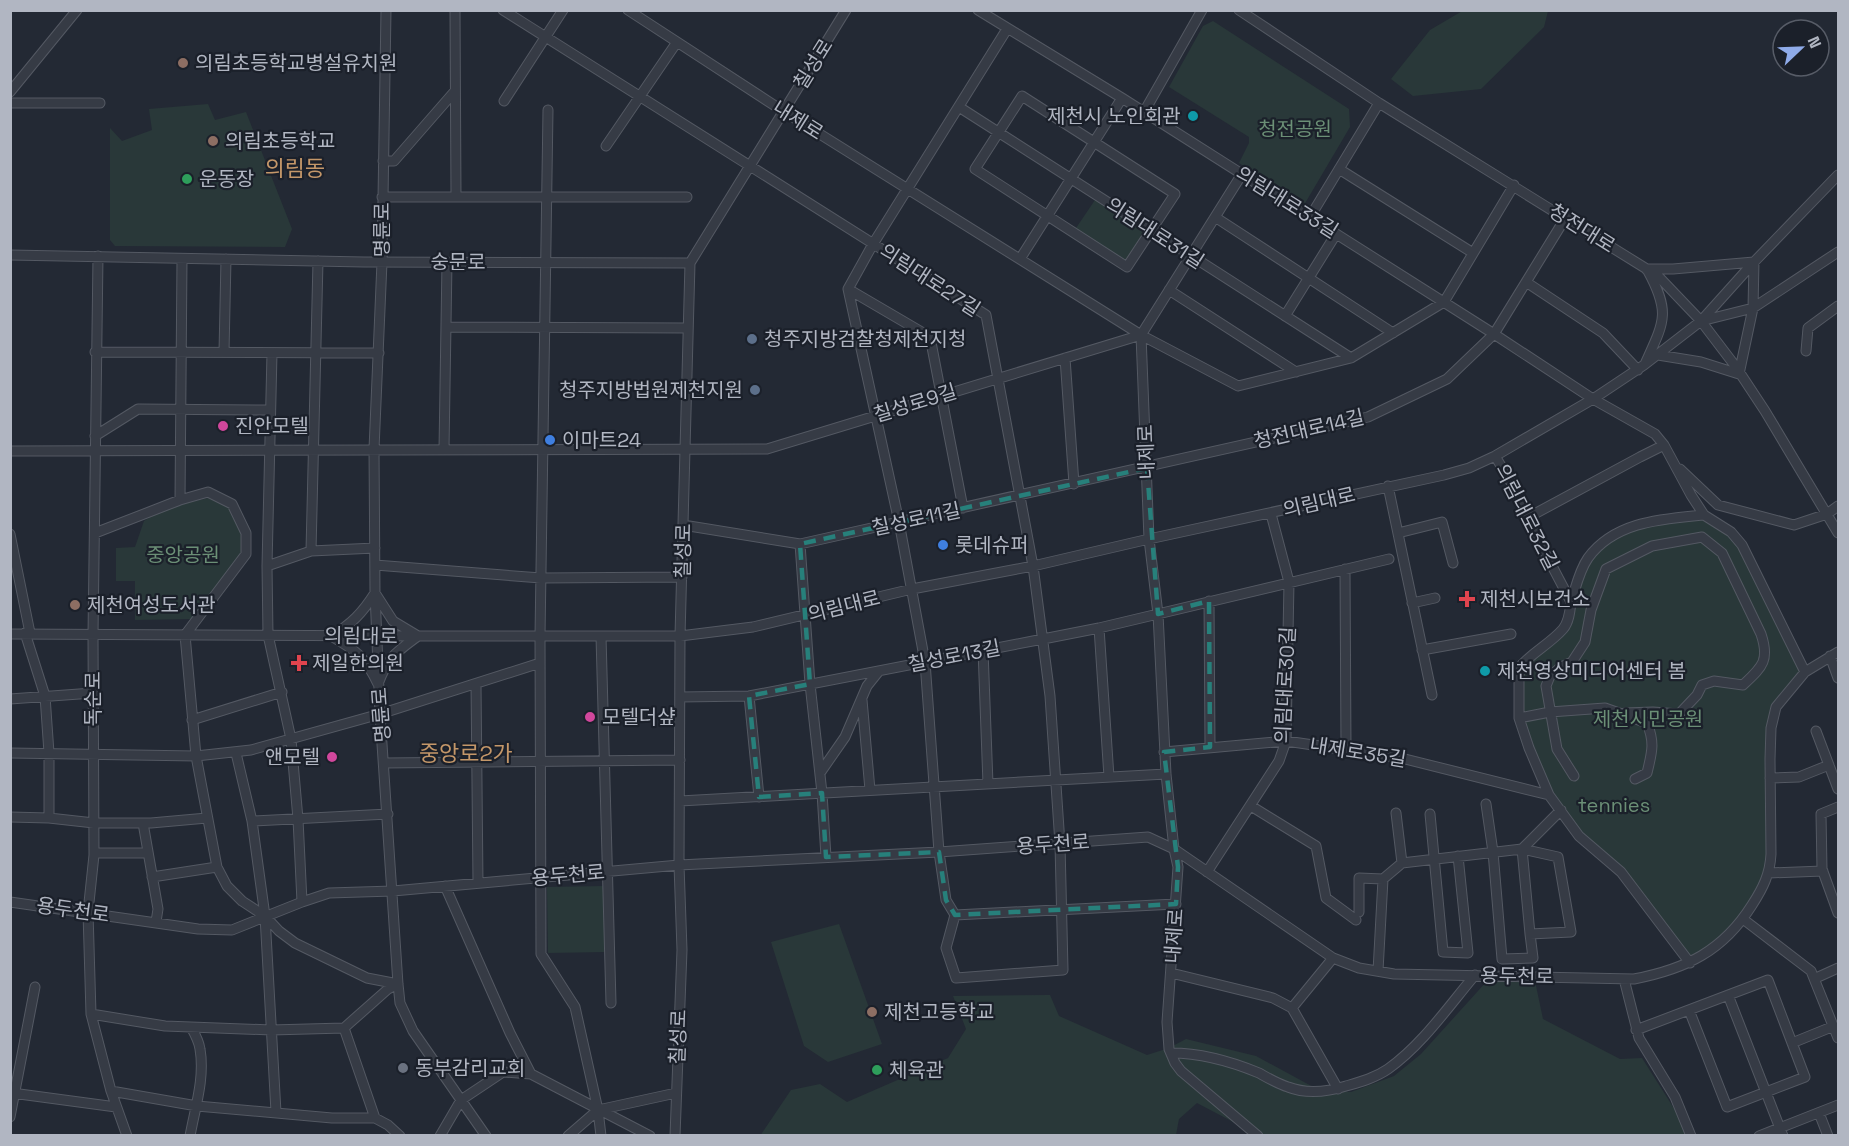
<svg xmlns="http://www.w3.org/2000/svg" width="1849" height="1146" viewBox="0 0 1849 1146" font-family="'Space Grotesk','Noto Sans KR',sans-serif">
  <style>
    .green { fill: #293839 }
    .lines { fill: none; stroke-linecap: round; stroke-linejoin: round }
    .minor-casing { stroke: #545963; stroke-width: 11 }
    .minor { stroke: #363b45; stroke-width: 9 }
    .marked { fill: none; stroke: #27807b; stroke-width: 4.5; stroke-dasharray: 12 8; stroke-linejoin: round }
    .education-dot { fill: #8d6e63; stroke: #1b202a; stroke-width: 2 }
    .culture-dot { fill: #0f9aa8; stroke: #1b202a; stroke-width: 2 }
    .leisure-dot { fill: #2e9e5b; stroke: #1b202a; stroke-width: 2 }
    .service-dot { fill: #5c6f8a; stroke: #1b202a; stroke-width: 2 }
    .hotel-dot { fill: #d1479c; stroke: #1b202a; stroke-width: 2 }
    .shop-dot { fill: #3f7fe0; stroke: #1b202a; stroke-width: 2 }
    .health-dot { fill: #e0444e; stroke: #1b202a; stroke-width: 2 }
    .worship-dot { fill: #6b7280; stroke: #1b202a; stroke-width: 2 }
    .labels { text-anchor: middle; stroke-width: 4.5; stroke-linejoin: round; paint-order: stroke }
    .poi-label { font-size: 20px; fill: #b1b6c2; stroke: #1b202a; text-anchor: start }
    .street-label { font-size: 20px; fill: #b1b6c2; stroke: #1b202a }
    .park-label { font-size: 20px; fill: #6b8f76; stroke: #1b202a }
    .quarter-label { font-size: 22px; fill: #c49769; stroke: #1b202a }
  </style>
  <rect width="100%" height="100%" fill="#232934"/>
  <path class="green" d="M1464,10L1548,11L1544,27L1481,89L1413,96L1391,79L1430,30Z
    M1213,21L1349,109L1350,127L1304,205L1239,163L1249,143V137L1169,87L1203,26Z
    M208,104L215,120L246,112L292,229L285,247L115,246L110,240V128L122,141L152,130L149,109Z
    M1095,200L1144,232L1124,264L1074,231Z
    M208,498L231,509C237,522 245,536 242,550C237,573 207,601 192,619L135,620V581H116V548L135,547L144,521L162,509Z
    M1705,518L1717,525L1740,547L1801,672L1774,707L1768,853L1764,878L1740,917L1716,942L1690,960L1647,902L1579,836L1549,795L1522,717L1523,668C1532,660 1562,637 1567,628C1575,615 1577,590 1583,575C1603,526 1660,523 1705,518Z
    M604,886L605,952L548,953L547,887Z
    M839,924L882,1044L828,1062L804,1046L771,942Z
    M1487,981H1535L1543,1019L1620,1059L1642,1058L1675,1110L1687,1135H1258L1197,1103L1179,1119L1176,1135L760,1136L791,1090L820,1084L847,1102L948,1058L966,1029L953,996L1050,995L1059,1016L1147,1055L1169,1048L1186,1039L1256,1056L1315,1088L1351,1092L1394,1076L1421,1054Z"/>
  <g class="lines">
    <defs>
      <path id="minor" d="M386,10L382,262L374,449L375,593L380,714L398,984L400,1003L413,1031L486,1136
        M455,10L456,197
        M503,10L986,315L1033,566L1050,696L1060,844L1063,970L956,978L946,948L955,915
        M628,10L783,111L1141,335L1149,539L1158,614L1166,774L1174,849L1178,867L1167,1022L1169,1049L1175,1063L1181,1071L1258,1136
        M978,10L1122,98L1494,334L1593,399L1655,434L1664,445L1691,495L1704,515L1731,532L1742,545L1805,672
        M1239,10L1379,103L1658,276L1701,321L1736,367L1765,411L1838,533
        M1007,29L873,244L848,289L899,522L925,662L939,852L946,900L955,915L1176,904
        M10,92L77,10
        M1022,96L1175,194L1127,267L975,169Z
        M504,101L563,10
        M10,103H100
        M959,107L1351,358
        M548,110L540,636L541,954L575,1007L598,1110L601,1136
        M1144,112L1202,10
        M606,146L677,42
        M383,161H394L455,91
        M1339,169L1473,253
        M382,197H687
        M1215,217L1393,333
        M1310,217L1379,103
        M10,255L364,262L690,263
        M98,256L93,635L94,855L88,912L91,1014L111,1091L127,1136
        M1020,259L1122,98
        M1646,269H1673L1754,262L1753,308L1739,374L1701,362L1658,355
        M1526,282L1603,333L1638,370
        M848,289L930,337L963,508
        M1169,290L1296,372
        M1285,316L1336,234
        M1701,321L1753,308L1838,252
        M447,327L688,328
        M1141,335L1238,386L1351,358L1444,302L1514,185
        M1141,335L1242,174
        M1806,351L1808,328L1838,306
        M95,352L379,353
        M224,352L226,259
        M272,353L267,566L268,635L291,739L298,819L302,902
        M1065,358L1074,484
        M1645,364C1664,322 1671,313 1648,271
        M95,436L138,409L270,410
        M444,449L447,262
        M10,451L767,449L1141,335
        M1495,456L1512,484L1531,526L1571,602C1570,611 1569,622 1563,629C1550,644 1531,653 1519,668V718L1529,748L1549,795L1579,836L1621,872L1690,963
        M1680,469L1718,505L1794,525L1827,514L1838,506
        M1388,486L1432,695
        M180,500L182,259
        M1527,518L1640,457L1664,445
        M683,525L800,544L1368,417L1447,379L1494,334L1566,217
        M95,533L180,500L208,492L232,504L246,533V554L185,635L196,756L217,867L227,886L242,901L265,916L279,931L295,943L367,978L398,984
        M1398,533L1442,522L1453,563
        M10,534L30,633
        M800,544L810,684L822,793L826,857
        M311,551L318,261
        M375,565L541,578L682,577
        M267,566L311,551L375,548
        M1345,569L1346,749
        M375,593L393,621L418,636C395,653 388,657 378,684C366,658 356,650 331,636C351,625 363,612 375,593Z
        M1209,601L1210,747
        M1571,602C1576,587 1579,571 1588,558C1615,521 1663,519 1704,515
        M1412,603L1435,598
        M1099,628L1109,777
        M25,633L45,696L49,753V818
        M10,634L418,636H680L753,627L912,589L1033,566L1149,539L1444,475L1469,468L1495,456L1593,399L1644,365L1701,321L1754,262L1838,175
        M601,636L611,1003
        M983,650L988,784
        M1422,650L1511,634
        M1830,656L1838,678
        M476,684L478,883
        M749,696L759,797
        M680,697L749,696L1043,639L1099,628L1389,559
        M10,699L93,693
        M862,700L870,790
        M1519,718L1550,712L1605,708L1647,723C1655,743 1652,752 1647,773L1635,779
        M192,720L282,692
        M1816,731L1838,789
        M1164,752L1286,741L1401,758L1549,795
        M10,753L196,756L251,750L380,714L540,663
        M236,753L252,821L265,916L276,1112
        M384,763L680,760
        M820,773L845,737L867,686L879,671
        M1574,776L1557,749L1546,686L1550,676L1561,667L1572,662L1585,642L1591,610L1606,569L1652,546L1702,537L1722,553L1761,634C1770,661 1762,667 1743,685L1714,681L1702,685L1697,695L1679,714L1653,712L1625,713
        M1770,778L1799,777L1829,765
        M680,801L1166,774
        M1486,804L1493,852L1502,959L1533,958L1530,934
        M1251,806L1316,846L1326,898L1356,920
        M1838,807L1821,814L1822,869L1838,913
        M1396,813L1402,863
        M1430,814L1443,952L1468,953L1458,856
        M10,817L49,818L94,823H151L207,818
        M252,821L388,814
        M143,823L158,909L156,922
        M94,853H148
        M1207,872L1279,761L1286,741L1289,582L1271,514
        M1769,873L1823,871
        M152,877L217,867
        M445,886L510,1033L531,1074
        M10,902L198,929L232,930L302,902L329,893L393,891L679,865L939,852L1148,837L1174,849L1333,958L1359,968L1394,974L1634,979C1686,969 1723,951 1752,905C1763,888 1770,874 1771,854L1770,759L1771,728L1776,707L1805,672L1838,652
        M1359,912V878L1383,879
        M1743,919L1811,971L1838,1038
        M1378,971L1383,879L1402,863L1522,849L1530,934L1571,932L1558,857L1522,849L1561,810
        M1171,973L1273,998L1292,1008L1338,1089
        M1816,978L1838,968
        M1624,979L1639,1038L1675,1097L1691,1136
        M1728,995L1783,1136
        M1292,1008L1333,958
        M91,1014L165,1026L271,1030L344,1028L388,989L398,984
        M344,1028L375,1118L388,1125L400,1136
        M1636,1030L1768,980L1805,1077L1727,1107L1689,1010
        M1792,1043L1834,1026
        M1171,1053C1202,1053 1230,1061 1259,1073C1268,1078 1278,1084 1288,1087C1306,1094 1327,1092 1346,1086C1360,1082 1375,1078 1388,1069C1422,1045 1448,1007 1475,975
        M111,1091L197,1106L332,1118H375
        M12,1093L116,1107
        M1819,1113L1828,1136
        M10,1117L35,987
        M190,1136C195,1108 205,1078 200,1049C199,1042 195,1034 191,1027
        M440,1136L461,1100L503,1072L531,1074L650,1136
        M568,1136L598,1110L676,1093
        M675,1136L682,950L679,865L680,636L690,263L846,10
        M1759,1136L1838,1105"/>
    </defs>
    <use href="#minor" class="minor-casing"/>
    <use href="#minor" class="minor"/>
  </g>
  <path class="marked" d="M1147,468L1158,614L1209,601L1210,747L1164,752L1178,867L1176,904L955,915L946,900L939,852L826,857L822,793L759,797L749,696L810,684L800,544Z"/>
  <g class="education-dot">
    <circle cx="183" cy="63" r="6"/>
    <circle cx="213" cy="141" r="6"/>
    <circle cx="75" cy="605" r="6"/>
    <circle cx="872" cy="1012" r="6"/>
  </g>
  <g class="culture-dot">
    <circle cx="1193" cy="116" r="6"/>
    <circle cx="1485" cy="671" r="6"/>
  </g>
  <g class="leisure-dot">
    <circle cx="187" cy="179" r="6"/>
    <circle cx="877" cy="1070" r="6"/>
  </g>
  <g class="service-dot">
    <circle cx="752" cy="339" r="6"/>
    <circle cx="755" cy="390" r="6"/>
  </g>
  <g class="hotel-dot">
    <circle cx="223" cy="426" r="6"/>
    <circle cx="590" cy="717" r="6"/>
    <circle cx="332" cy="757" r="6"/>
  </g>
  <g class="shop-dot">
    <circle cx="550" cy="440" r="6"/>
    <circle cx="943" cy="545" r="6"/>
  </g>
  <g class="health-dot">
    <path d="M1464 590h6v6h6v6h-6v6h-6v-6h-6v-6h6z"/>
    <path d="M296 654h6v6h6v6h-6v6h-6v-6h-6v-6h6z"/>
  </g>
  <circle class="worship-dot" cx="403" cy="1068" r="6"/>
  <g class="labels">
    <g class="poi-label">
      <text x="195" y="70">의림초등학교병설유치원</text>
      <text x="1181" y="123" text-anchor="end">제천시 노인회관</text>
      <text x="225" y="148">의림초등학교</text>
      <text x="199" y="186">운동장</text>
      <text x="764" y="346">청주지방검찰청제천지청</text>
      <text x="743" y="397" text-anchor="end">청주지방법원제천지원</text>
      <text x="235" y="433">진안모텔</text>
      <text x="562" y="447">이마트24</text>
      <text x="955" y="552">롯데슈퍼</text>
      <text x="1480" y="606">제천시보건소</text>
      <text x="87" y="612">제천여성도서관</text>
      <text x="312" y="670">제일한의원</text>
      <text x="1497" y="678">제천영상미디어센터 봄</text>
      <text x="602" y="724">모텔더샾</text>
      <text x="320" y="764" text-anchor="end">앤모텔</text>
      <text x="884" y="1019">제천고등학교</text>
      <text x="415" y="1075">동부감리교회</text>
      <text x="889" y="1077">체육관</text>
    </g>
    <g class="street-label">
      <text transform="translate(813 64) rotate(-58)" y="7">칠성로</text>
      <text transform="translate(798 120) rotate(32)" y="7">내제로</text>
      <text transform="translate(1287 202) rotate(32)" y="7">의림대로33길</text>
      <text transform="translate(1582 228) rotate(32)" y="7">청전대로</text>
      <text transform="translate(382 230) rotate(-90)" y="7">명륜로</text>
      <text transform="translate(1155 233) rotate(33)" y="7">의림대로31길</text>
      <text x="458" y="269">숭문로</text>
      <text transform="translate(930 280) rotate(33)" y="7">의림대로27길</text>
      <text transform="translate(915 403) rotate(-17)" y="7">칠성로9길</text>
      <text transform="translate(1309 429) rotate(-13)" y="7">청전대로14길</text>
      <text transform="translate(1146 452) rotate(-92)" y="7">내제로</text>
      <text transform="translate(1319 502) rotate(-13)" y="7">의림대로</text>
      <text transform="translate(1527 517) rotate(63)" y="7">의림대로32길</text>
      <text transform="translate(916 519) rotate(-12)" y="7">칠성로11길</text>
      <text transform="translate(683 551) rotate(-89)" y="7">칠성로</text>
      <text transform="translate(844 606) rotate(-14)" y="7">의림대로</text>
      <text transform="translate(361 636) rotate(1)" y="7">의림대로</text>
      <text transform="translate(954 656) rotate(-11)" y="7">칠성로13길</text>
      <text transform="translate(1285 685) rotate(-87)" y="7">의림대로30길</text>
      <text transform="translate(93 699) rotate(-90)" y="7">독순로</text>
      <text transform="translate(381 715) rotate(-94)" y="7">명륜로</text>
      <text transform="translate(1358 752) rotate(9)" y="7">내제로35길</text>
      <text transform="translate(1053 844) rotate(-4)" y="7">용두천로</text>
      <text transform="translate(568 875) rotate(-5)" y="7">용두천로</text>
      <text transform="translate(73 910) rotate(8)" y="7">용두천로</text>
      <text transform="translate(1174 936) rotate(-86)" y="7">내제로</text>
      <text transform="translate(1517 976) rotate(1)" y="7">용두천로</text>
      <text transform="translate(678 1037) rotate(-88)" y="7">칠성로</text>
    </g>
    <g class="park-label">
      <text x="1295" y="136">청전공원</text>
      <text x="183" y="562">중앙공원</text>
      <text x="1648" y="726">제천시민공원</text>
      <text x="1614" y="812">tennies</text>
    </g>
    <g class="quarter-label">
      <text x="295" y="176">의림동</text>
      <text x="466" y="761">중앙로2가</text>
    </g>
  </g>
  <rect width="1849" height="1146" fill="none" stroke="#b1b6c2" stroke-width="24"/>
  <g transform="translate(1801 48) rotate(67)"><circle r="28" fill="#1b202a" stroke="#575c67" stroke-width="1.5"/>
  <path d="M0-4.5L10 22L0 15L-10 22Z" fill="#8fabe9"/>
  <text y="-9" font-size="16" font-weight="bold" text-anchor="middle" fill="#b1b6c2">N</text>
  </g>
</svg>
